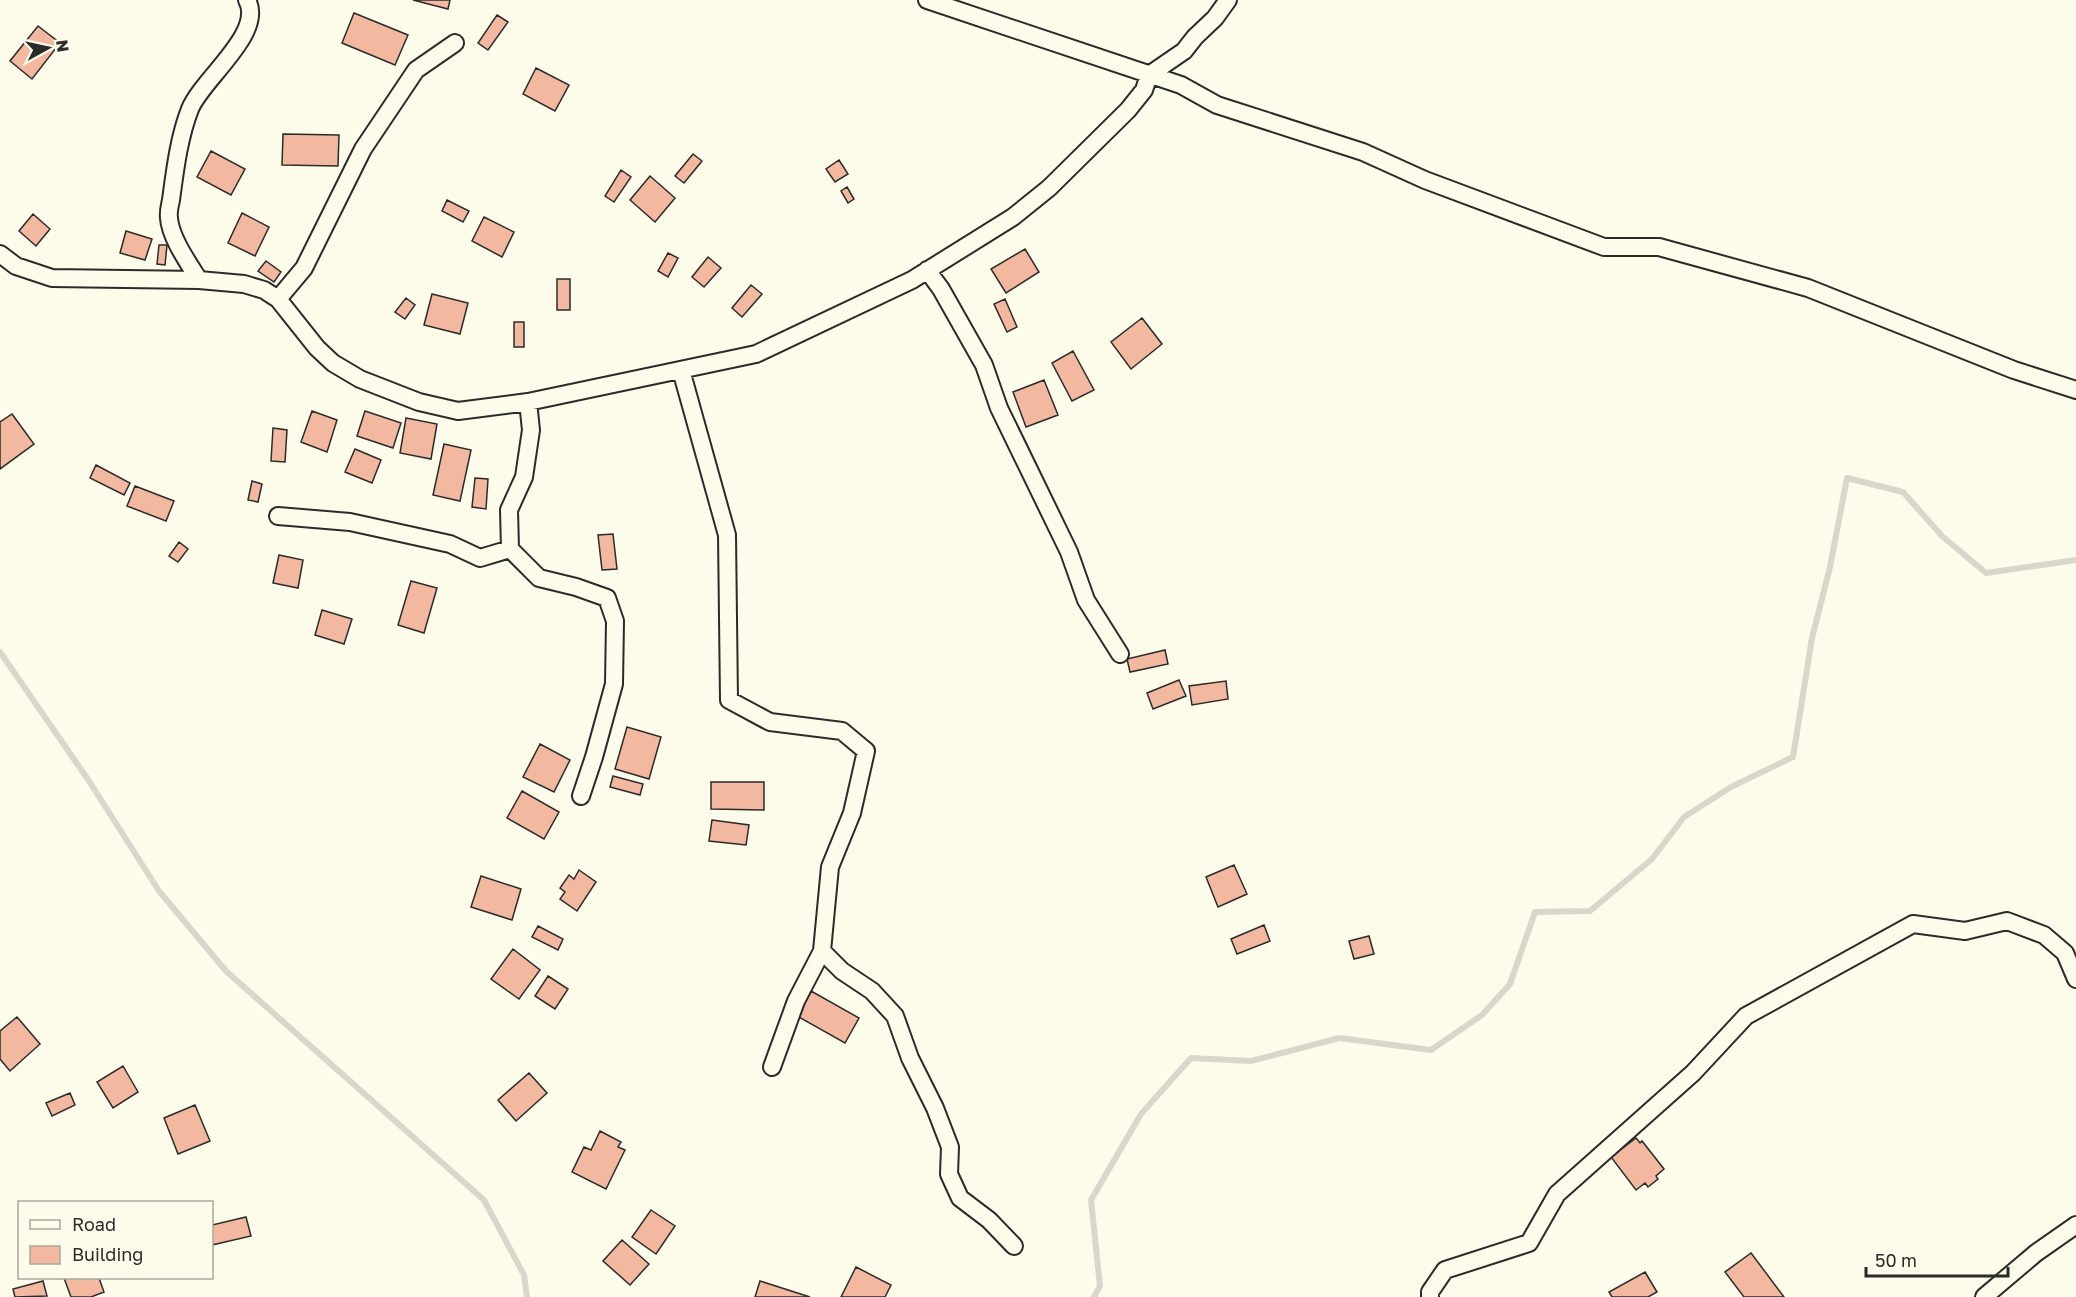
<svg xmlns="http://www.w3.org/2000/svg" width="2076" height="1297" viewBox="0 0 2076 1297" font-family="'Golos Text',sans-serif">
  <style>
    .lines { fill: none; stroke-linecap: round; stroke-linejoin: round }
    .stream { stroke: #d8d7c9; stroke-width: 6 }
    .building { fill: #f2b8a0; stroke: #2b2b2b; stroke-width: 1.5 }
    .street-casing { stroke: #2b2b2b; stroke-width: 20 }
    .street { stroke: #fdfbea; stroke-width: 16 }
  </style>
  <rect width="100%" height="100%" fill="#fdfbea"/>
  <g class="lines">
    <path class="stream" d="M0,652L89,781L159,891L226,971L484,1200L524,1275L527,1297
      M1094,1297L1100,1286L1091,1200L1141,1114L1191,1058L1251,1061L1339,1038L1431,1050L1482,1015L1510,984L1535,912L1590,911L1652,859L1684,817L1731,787L1793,757L1812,638L1830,567L1847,478L1903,492L1942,536L1986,573L2076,560"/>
  </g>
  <path class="building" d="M413,0H450L448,9Z
    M354,13L408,35L395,65L342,43Z
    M497,15L508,22L488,50L478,43Z
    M38,26L60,43L32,79L10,61Z
    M536,68L569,85L555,111L523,94Z
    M283,134L339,135L338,166L282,165Z
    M211,151L245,169L231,195L197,177Z
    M693,154L702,161L684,183L675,176Z
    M839,160L848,174L835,182L826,169Z
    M621,170L631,177L614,202L605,196Z
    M650,176L675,198L655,222L630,200Z
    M847,187L854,199L848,203L841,191Z
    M447,200L469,211L463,222L442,211Z
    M242,213L269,227L255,256L228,243Z
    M33,214L50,229L36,246L19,231Z
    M484,217L514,232L502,257L472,241Z
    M126,231L152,239L145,260L120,253Z
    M159,245H167L165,265L157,264Z
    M1025,249L1039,272L1006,293L991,269Z
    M668,253L678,258L668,277L658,271Z
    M708,257L721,268L704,287L692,277Z
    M266,261L281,272L274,282L258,271Z
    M557,279H570V310H557Z
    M751,285L762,294L742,317L732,308Z
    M432,294L468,303L460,334L424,325Z
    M406,298L415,305L405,319L395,312Z
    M1005,299L1017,327L1007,332L994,304Z
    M1142,318L1162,344L1131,369L1111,342Z
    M514,322H524V347H514Z
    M1073,351L1094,390L1072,401L1052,363Z
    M1044,380L1058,415L1026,427L1013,392Z
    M312,411L337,420L327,452L301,442Z
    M365,411L401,423L393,448L357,436Z
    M12,414L34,444L0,469V422Z
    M406,418L437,424L431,459L400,453Z
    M273,428L287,430L285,462L271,461Z
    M444,444L471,450L460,501L433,495Z
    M355,449L381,460L372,483L345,472Z
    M96,465L130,483L124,495L90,478Z
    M475,478L488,479L486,509L472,507Z
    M252,481L262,484L258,502L248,500Z
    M135,486L174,501L166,521L127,506Z
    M613,534L617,569L602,570L598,535Z
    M179,542L188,549L178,562L169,556Z
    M279,555L303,560L298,588L273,583Z
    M411,581L437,588L424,633L398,625Z
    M322,610L352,619L344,644L315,635Z
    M1165,650L1168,664L1130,672L1127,659Z
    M1179,680L1186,696L1153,709L1147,693Z
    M1226,681L1228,699L1192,705L1189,686Z
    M627,727L661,737L649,779L615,769Z
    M540,744L570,760L554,792L523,777Z
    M613,776L643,784L640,795L610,787Z
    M711,782H764V810L711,809Z
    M522,791L559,812L544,839L507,818Z
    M712,820L749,825L746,845L709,841Z
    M1234,865L1247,894L1218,907L1206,877Z
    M579,870L596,882L577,911L560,899L565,892L560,888L569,875L574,879Z
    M481,876L521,889L512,920L471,907Z
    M1264,925L1270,941L1237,954L1231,939Z
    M538,926L563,939L558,950L532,937Z
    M1369,936L1374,954L1354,959L1349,941Z
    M513,949L540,970L519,999L491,979Z
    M548,976L568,989L555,1009L535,996Z
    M811,991L859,1018L845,1043L797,1016Z
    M17,1017L40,1044L10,1071L0,1059V1031Z
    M123,1066L138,1092L113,1108L97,1082Z
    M529,1073L547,1093L516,1121L498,1100Z
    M70,1093L75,1105L52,1116L46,1103Z
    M195,1105L210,1141L178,1154L164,1118Z
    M600,1131L621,1142L618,1147L625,1150L606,1189L572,1172L584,1147L591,1150Z
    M1636,1138L1640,1143L1642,1141L1664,1169L1656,1176L1658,1179L1648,1187L1645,1183L1636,1190L1611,1157Z
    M651,1210L675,1226L656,1254L632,1237Z
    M246,1217L251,1236L212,1245V1225Z
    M622,1240L649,1264L630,1285L603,1261Z
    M1751,1253L1784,1297H1744L1725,1272Z
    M856,1267L891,1285L885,1297H841Z
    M1645,1272L1657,1292L1648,1297H1612L1609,1292Z
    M64,1278H99L104,1292L91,1297H71Z
    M43,1281L47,1296L15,1297L13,1289Z
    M760,1281L810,1297H755Z"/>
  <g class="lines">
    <defs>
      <path id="street" d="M927,0L1181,85L1217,105L1363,152L1425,180L1604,247H1659L1808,288L2014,370L2076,390
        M0,254L16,266L52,278L199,280L244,284L264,290L278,299L317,348L333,363L360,379L419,402L458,411L528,402L756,354L912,280L1013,217L1049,188L1128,110L1144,90L1149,75L1184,51L1195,37L1215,18L1228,0
        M927,270L941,289L984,365L999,408L1069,552L1086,600L1120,654
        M199,280C189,264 170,237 169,218C168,212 170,205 171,200C175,170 179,137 190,109C202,79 265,33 247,0
        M278,299L304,268L363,149L416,70L455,43
        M681,370L727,535L729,700L770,722L842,731L866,751L852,813L830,867L822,951L796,1001L772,1067
        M528,402L531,430L524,477L509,510L510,549L539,578L576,587L607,598L615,621L614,684L594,757L581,796
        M278,516L350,522L450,544L480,558L510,549
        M822,951L842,971L872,991L895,1016L910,1058L935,1108L950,1147L949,1174L960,1198L989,1220L1014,1246
        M1430,1297V1292L1445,1270L1529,1243L1557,1194L1693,1073L1746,1016L1913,924L1965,931L2007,921L2044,935L2065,953L2076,979
        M1984,1297L2036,1253L2076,1225"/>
    </defs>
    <use href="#street" class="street-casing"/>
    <use href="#street" class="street"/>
  </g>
  <rect x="18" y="1201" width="195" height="78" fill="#fdfbea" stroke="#a9a89e" stroke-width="1.5"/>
  <rect x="30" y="1220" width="30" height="9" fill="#fdfbea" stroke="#a9a89e" stroke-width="1.5"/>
  <text x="72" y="1231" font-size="18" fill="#2b2b2b">Road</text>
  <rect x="30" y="1246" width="30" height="18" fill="#f2b8a0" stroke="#a9a89e" stroke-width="1.5"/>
  <text x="72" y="1261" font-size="18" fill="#2b2b2b">Building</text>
  <g transform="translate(48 48) rotate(82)" stroke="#fdfbea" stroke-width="4.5" paint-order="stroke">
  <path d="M0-4.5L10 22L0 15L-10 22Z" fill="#2b2b2b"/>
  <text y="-9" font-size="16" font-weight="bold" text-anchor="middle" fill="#2b2b2b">N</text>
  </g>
  <path d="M1866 1267v9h142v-9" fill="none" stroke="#2b2b2b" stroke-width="3"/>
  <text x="1875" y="1267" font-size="18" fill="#2b2b2b" stroke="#fdfbea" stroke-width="4.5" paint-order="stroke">50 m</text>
</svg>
